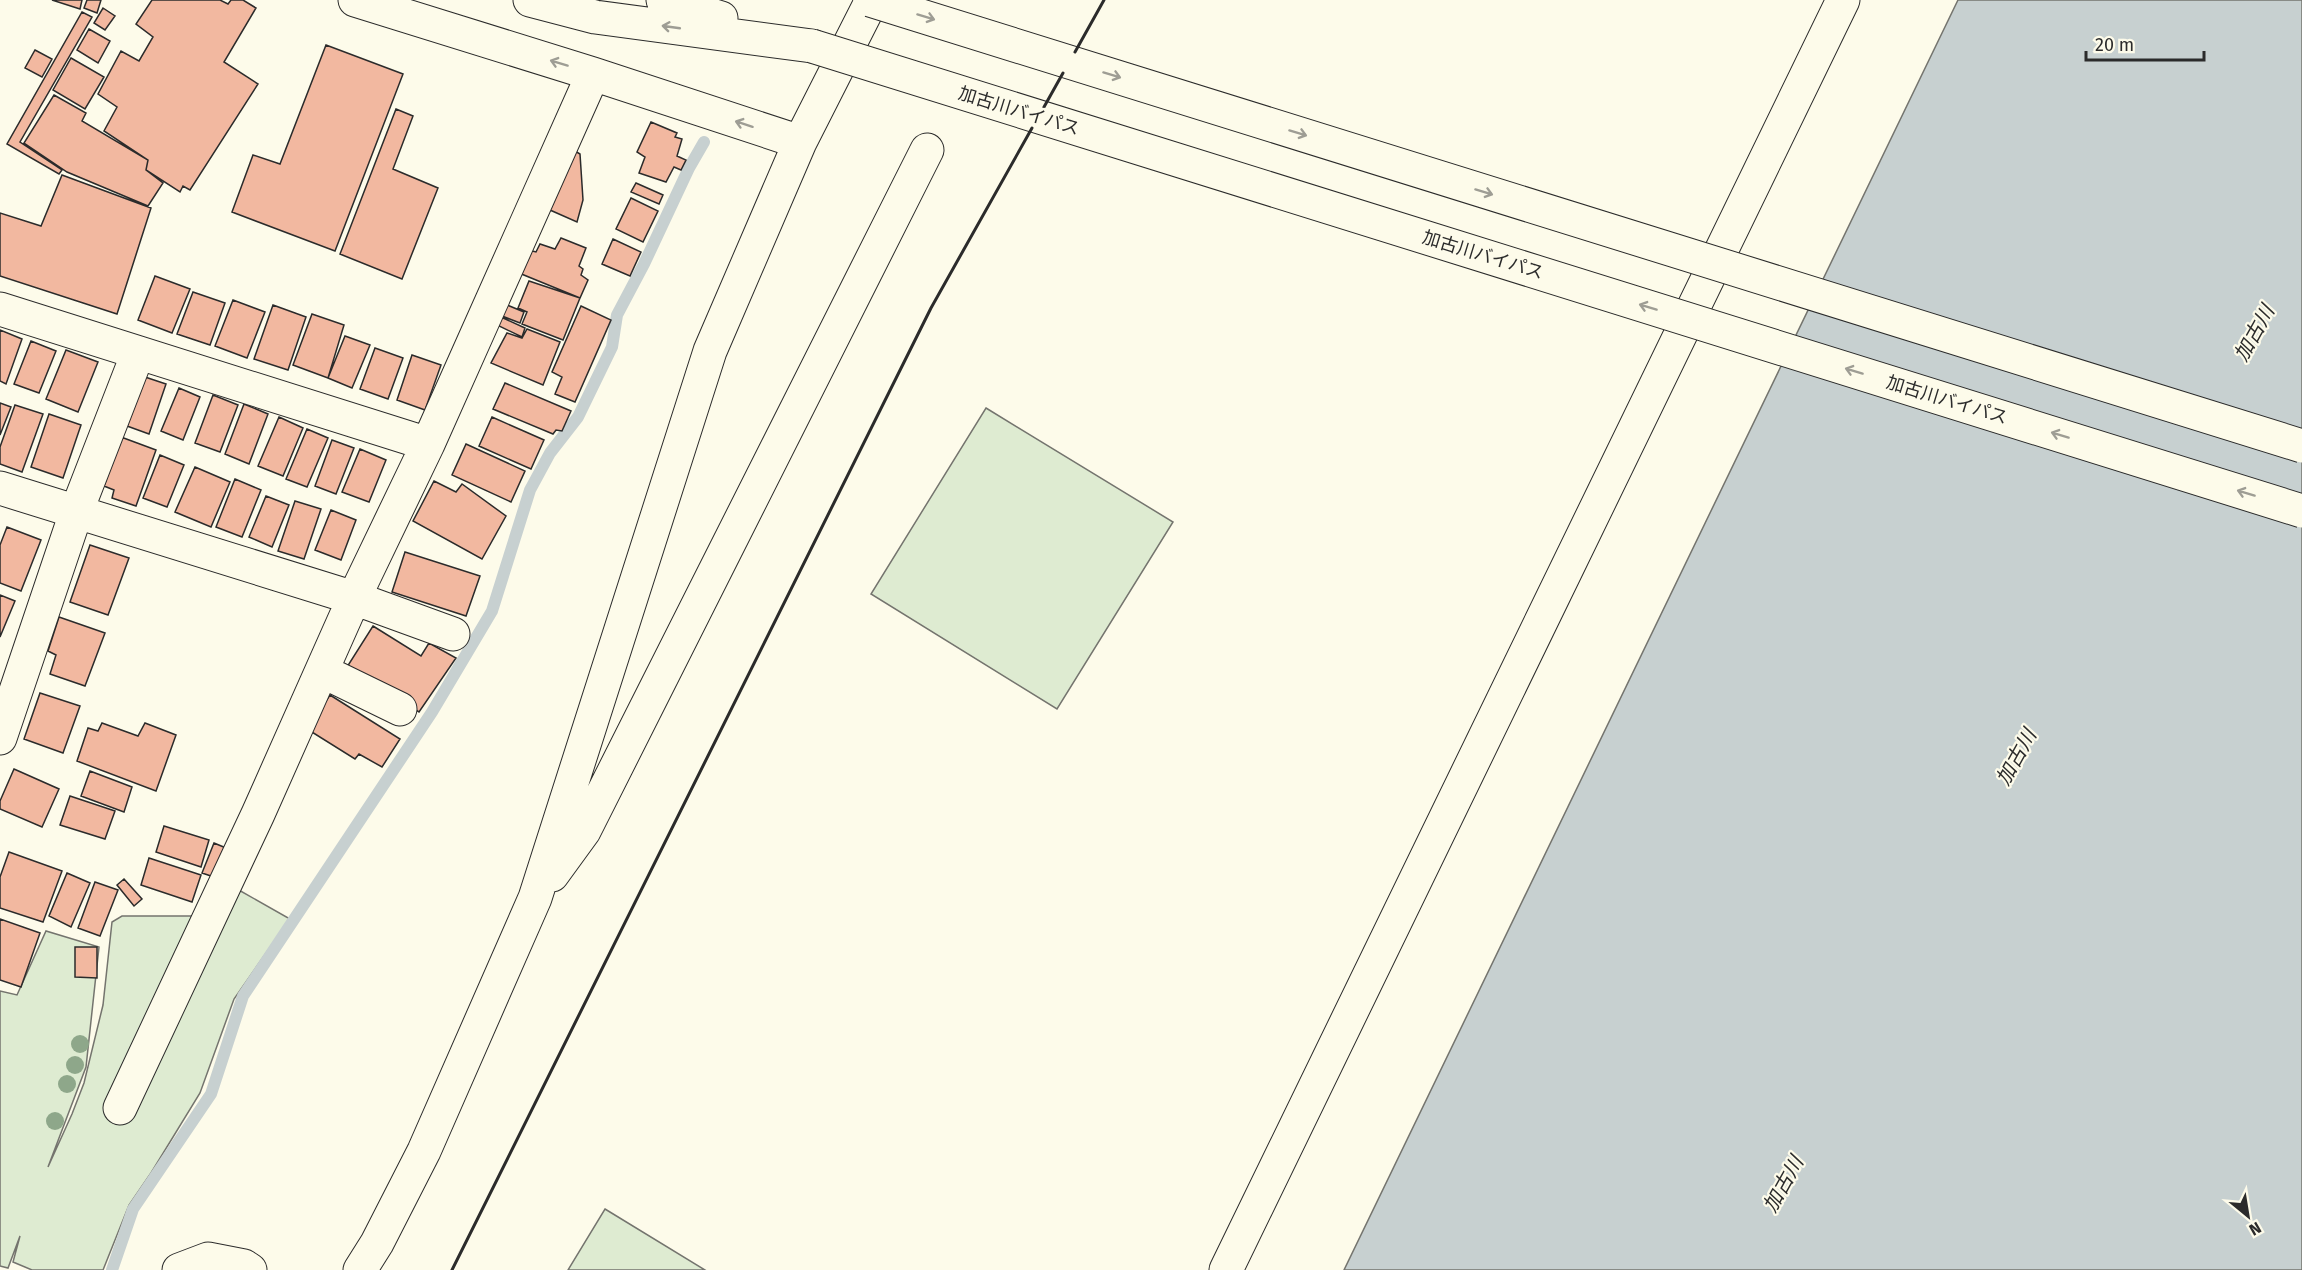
<svg xmlns="http://www.w3.org/2000/svg" width="2302" height="1270" viewBox="0 0 2302 1270" font-family="'Fira Sans','Noto Sans JP',sans-serif">
  <style>
    .green { fill: #deebd1; stroke: #74746e; stroke-width: 1.5 }
    .water { fill: #c7d0d0; stroke: #74746e; stroke-width: 1.5 }
    .lines { fill: none; stroke-linecap: round; stroke-linejoin: round }
    .stream { stroke: #c7d0d0; stroke-width: 12 }
    .building { fill: #f2b8a0; stroke: #2b2b2b; stroke-width: 1.5 }
    .minor-casing { stroke: #2b2b2b; stroke-width: 35 }
    .highway-casing { stroke: #2b2b2b; stroke-width: 35 }
    .minor { stroke: #fdfbea; stroke-width: 33 }
    .highway { stroke: #fdfbea; stroke-width: 33 }
    .highway-bridge-casing { stroke: #2b2b2b; stroke-width: 35; stroke-linecap: butt }
    .highway-bridge { stroke: #fdfbea; stroke-width: 33 }
    .wall { stroke: #2b2b2b; stroke-width: 3 }
    .tree { fill: #8ea78a }
    .oneway { stroke: #9e9d94 }
    .labels { text-anchor: middle; stroke-width: 4.5; stroke-linejoin: round; paint-order: stroke }
    .street-label { font-size: 18px; fill: #2b2b2b; stroke: #fdfbea }
    .water-label { font-size: 20px; font-style: italic; fill: #2b2b2b; stroke: #fdfbea }
  </style>
  <rect width="100%" height="100%" fill="#fdfbea"/>
  <path class="green" d="M986,408L1173,522L1057,709L871,594Z
    M237,889L290,919L234,999L200,1093L151,1173L129,1205L103,1270H32L13,1262L20,1236L8,1268L0,1266V991L17,995L46,931L99,947L86,1067L48,1167L72,1114L84,1083L103,1005L112,922L122,916H201Z
    M605,1209L705,1270H568Z"/>
  <path class="water" d="M1958,0H2302V1270H1344Z"/>
  <g class="lines">
    <path class="stream" d="M112,1270L133,1209L211,1094L243,996L432,712L492,611L530,490L550,453L578,417L612,347L617,315L644,264L689,168L704,142"/>
  </g>
  <path class="building" d="M52,0H82L80,9Z
    M87,0H101L97,13L84,8Z
    M152,0H220L228,4L231,0H243L256,8L224,62L258,84L190,190L183,186L180,192L146,170L148,160L104,131L117,107L98,94L121,51L139,61L153,37L136,24Z
    M103,8L115,16L105,30L94,23Z
    M82,12L92,17L20,142L62,170L59,174L7,144Z
    M89,29L110,41L98,63L77,50Z
    M326,45L403,74L335,251L232,212L253,155L280,164Z
    M35,50L52,59L42,77L25,68Z
    M71,58L104,77L85,109L53,90Z
    M54,95L86,113L82,121L148,160L146,170L163,183L148,206L67,172L24,143Z
    M396,109L413,116L393,169L438,188L402,279L340,254Z
    M651,122L677,133L675,137L682,139L677,156L686,160L681,170L674,167L666,182L639,173L645,157L637,152Z
    M575,151L580,154L583,200L577,222L550,210Z
    M62,175L151,208L117,314L0,276V213L41,226Z
    M636,183L663,195L659,204L631,192Z
    M631,198L658,211L643,242L616,229Z
    M561,238L586,248L579,266L583,269L581,275L588,280L580,298L519,273L528,250L536,252L540,244L555,249Z
    M613,239L641,252L630,276L602,264Z
    M155,276L190,289L172,333L138,320Z
    M529,281L580,298L563,340L522,324L527,312L518,308Z
    M193,292L225,303L210,345L177,334Z
    M233,300L265,312L247,358L215,346Z
    M273,305L306,317L288,370L254,359Z
    M507,305L524,312L520,323L502,316Z
    M581,306L611,320L575,402L555,394L562,377L552,372Z
    M312,314L344,325L328,378L293,365Z
    M501,317L525,328L522,337L497,325Z
    M527,329L560,342L543,385L491,363L507,333L522,338Z
    M0,330L22,339L6,384L0,381Z
    M345,336L370,345L352,388L328,378Z
    M31,341L56,351L39,393L14,384Z
    M375,348L403,358L388,399L360,389Z
    M66,350L98,362L78,412L46,399Z
    M412,355L441,365L425,410L397,400Z
    M145,377L166,384L149,434L127,426Z
    M505,383L571,411L562,431L556,430L553,434L493,409Z
    M179,388L200,397L183,440L161,431Z
    M213,395L238,405L220,452L195,443Z
    M0,403L11,407L0,435Z
    M244,404L268,414L249,464L225,454Z
    M15,405L43,414L22,472L0,464V447Z
    M49,414L81,425L63,478L31,467Z
    M279,417L303,428L283,476L258,466Z
    M492,417L544,440L531,469L479,446Z
    M307,429L328,438L307,487L286,479Z
    M121,437L156,450L136,506L112,498L114,490L104,486Z
    M332,440L354,448L336,494L315,486Z
    M466,444L525,471L511,502L452,475Z
    M360,449L386,460L369,502L342,492Z
    M160,455L184,465L167,507L143,498Z
    M195,467L230,482L211,527L175,512Z
    M235,479L261,490L242,537L216,527Z
    M434,481L456,492L462,484L506,516L482,559L413,521Z
    M266,496L289,505L272,547L249,537Z
    M295,501L321,509L304,559L278,551Z
    M331,510L356,520L341,560L315,550Z
    M7,527L41,540L21,591L0,583V545Z
    M90,545L129,558L108,615L70,602Z
    M405,552L480,576L466,616L392,592Z
    M0,595L15,601L0,637Z
    M59,617L105,633L85,686L50,674L56,655L48,651Z
    M373,626L421,656L429,643L456,658L419,712L347,667Z
    M40,693L80,706L63,753L24,739Z
    M330,695L400,739L382,767L359,754L355,759L307,729Z
    M102,723L138,736L145,723L176,735L156,791L77,761L88,728L98,731Z
    M14,769L59,789L42,827L0,809V801Z
    M90,771L132,787L124,812L81,796Z
    M70,796L115,811L105,839L60,825Z
    M164,826L209,840L201,867L156,852Z
    M214,843L226,848L214,877L202,873Z
    M9,852L62,871L43,922L0,908V877Z
    M149,858L201,875L192,902L141,885Z
    M67,873L90,883L71,927L49,916Z
    M124,879L142,899L134,906L117,885Z
    M95,882L118,890L100,936L78,928Z
    M0,919L40,933L21,987L0,980Z
    M75,947H97V978L75,977Z"/>
  <g class="lines">
    <defs>
      <path id="minor" d="M355,0L593,74L800,142
        M0,309L428,444
        M0,488L354,598L453,634
        M322,671L400,709
        M0,738L77,510L138,353
        M552,875L584,831L927,150
        M120,1108L258,814L354,598L428,444L593,74
        M179,1270L208,1259L244,1266L250,1270
        M360,1270L377,1243L424,1151L535,898L710,351L800,142L872,0
        M1226,1270L1843,0"/>
      <path id="highway" d="M530,0L595,17L812,46
        M663,0L721,18"/>
    </defs>
    <use href="#minor" class="minor-casing"/>
    <use href="#highway" class="highway-casing"/>
    <use href="#minor" class="minor"/>
    <use href="#highway" class="highway"/>
    <defs>
      <path id="highway-bridge" d="M870,0L2302,446
        M812,46L2302,511"/>
    </defs>
    <use href="#highway-bridge" class="highway-bridge-casing"/>
    <use href="#highway-bridge" class="highway-bridge"/>
    <path class="wall" d="M1075,52L1104,0
      M1044,107L1063,73
      M452,1270L931,308L1032,128"/>
  </g>
  <g class="tree">
    <circle cx="80" cy="1044" r="9"/>
    <circle cx="75" cy="1065" r="9"/>
    <circle cx="67" cy="1084" r="9"/>
    <circle cx="55" cy="1121" r="9"/>
  </g>
  <defs><path id="oneway-shaft" d="M-6 0H5M1.5-3L5.5 0L1.5 3" fill="none" stroke-width="1.6" stroke-linecap="round" stroke-linejoin="round" transform="scale(1.5)"/></defs>
  <g class="oneway">
    <use href="#oneway-shaft" transform="translate(926 17) rotate(17)"/>
    <use href="#oneway-shaft" transform="translate(671 27) rotate(-172)"/>
    <use href="#oneway-shaft" transform="translate(559 63) rotate(-163)"/>
    <use href="#oneway-shaft" transform="translate(1112 75) rotate(17)"/>
    <use href="#oneway-shaft" transform="translate(744 124) rotate(-162)"/>
    <use href="#oneway-shaft" transform="translate(1298 133) rotate(17)"/>
    <use href="#oneway-shaft" transform="translate(1484 192) rotate(17)"/>
    <use href="#oneway-shaft" transform="translate(1648 307) rotate(-163)"/>
    <use href="#oneway-shaft" transform="translate(1854 371) rotate(-163)"/>
    <use href="#oneway-shaft" transform="translate(2060 435) rotate(-163)"/>
    <use href="#oneway-shaft" transform="translate(2246 493) rotate(-163)"/>
  </g>
  <g class="labels">
    <g class="street-label">
      <text transform="translate(1019 111) rotate(17)" y="6">加古川バイパス</text>
      <text transform="translate(1483 255) rotate(17)" y="6">加古川バイパス</text>
      <text transform="translate(1947 400) rotate(17)" y="6">加古川バイパス</text>
    </g>
    <g class="water-label">
      <text transform="translate(2254 333) rotate(-61)" y="7">加古川</text>
      <text transform="translate(2016 757) rotate(-61)" y="7">加古川</text>
      <text transform="translate(1783 1184) rotate(-61)" y="7">加古川</text>
    </g>
  </g>
  <g transform="translate(2248 1216) rotate(150)" stroke="#fdfbea" stroke-width="4.5" paint-order="stroke">
  <path d="M0-4.5L10 22L0 15L-10 22Z" fill="#2b2b2b"/>
  <text y="-9" font-size="16" font-weight="bold" text-anchor="middle" fill="#2b2b2b">N</text>
  </g>
  <path d="M2086 51v9h118v-9" fill="none" stroke="#2b2b2b" stroke-width="3"/>
  <text x="2095" y="51" font-size="18" fill="#2b2b2b" stroke="#fdfbea" stroke-width="4.5" paint-order="stroke">20 m</text>
</svg>
